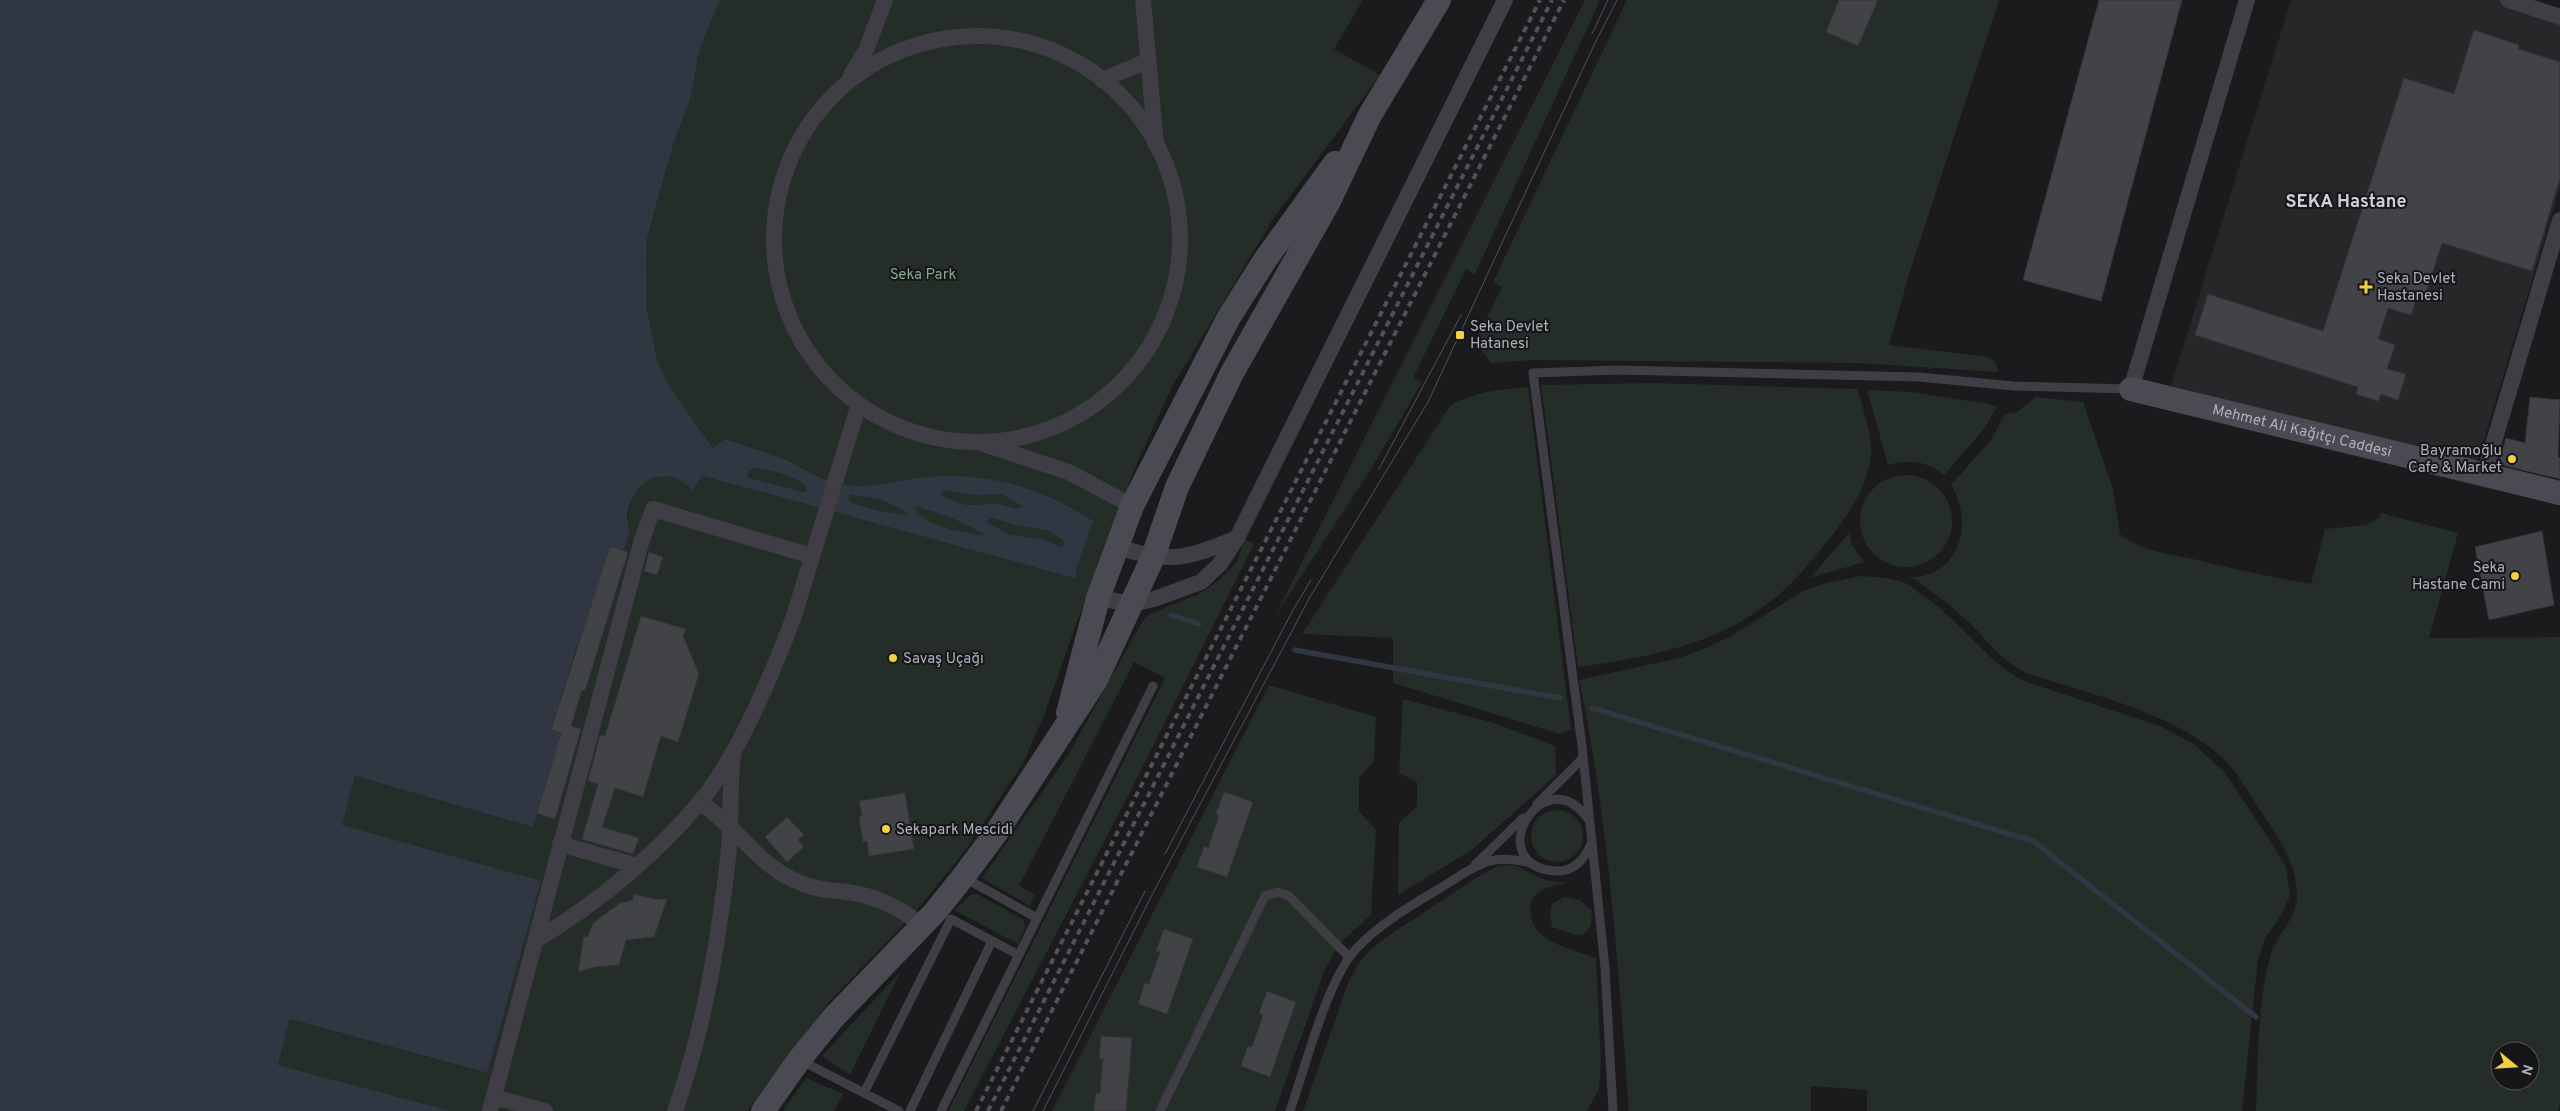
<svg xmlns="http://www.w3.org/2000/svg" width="2560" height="1111" viewBox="0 0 2560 1111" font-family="Overpass,sans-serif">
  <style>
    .built { fill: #27272a }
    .green { fill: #242d27; fill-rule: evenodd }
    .water { fill: #303742; fill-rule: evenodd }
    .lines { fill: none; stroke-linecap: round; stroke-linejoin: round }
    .stream { stroke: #303742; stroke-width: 5.5 }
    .building { fill: #424347; stroke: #353539 }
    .lane { stroke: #3e3e44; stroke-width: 9 }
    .street { stroke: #3e3e44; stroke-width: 16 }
    .secondary { stroke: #4a4a52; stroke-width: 24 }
    .tram { stroke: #515159; stroke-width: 1 }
    .rail { stroke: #515159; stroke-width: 4; stroke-dasharray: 6 5; stroke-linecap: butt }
    .poi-dot { fill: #f1d13f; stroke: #161618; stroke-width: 2 }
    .labels { text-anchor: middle; stroke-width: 4; stroke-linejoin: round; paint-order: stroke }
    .park-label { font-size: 15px; fill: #85a78c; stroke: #161618 }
    .poi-label { font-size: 15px; fill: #aeb0bc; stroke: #161618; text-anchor: start }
    .street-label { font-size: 15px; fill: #aeb0bc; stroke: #161618 }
    .quarter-label { font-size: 18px; font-weight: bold; fill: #cfd0d8; stroke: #161618 }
  </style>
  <rect width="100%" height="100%" fill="#1b1b1d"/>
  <path class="built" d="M2291,0H2531L2560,8V187L2476,466L2171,386Z"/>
  <path class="green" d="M720,0H1363L1334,49L1380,75L1275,216L1172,387L1137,463L1101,554L1043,718L1023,763L965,851L911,917L829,1002L747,1111H451L278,1065L290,1019L486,1073L540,881L341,825L355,776L533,827L551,730L577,644L580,645L610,546L623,550C627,525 625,481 659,477C674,475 683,481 693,491L704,473L713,448L671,389L657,360L646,305V267L647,239L653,216L675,139L690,100L699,52Z
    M1585,0H1600L1475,274L1466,269L1413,378L1422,382L1371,469L1275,616Z
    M1627,0H1999L1910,271L1889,345L1989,357L1996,363L1998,372L1857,363L1533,360L1491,363L1475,341L1502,287L1493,282Z
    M1652,383L1857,389C1862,407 1869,426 1871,444C1874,475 1852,511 1833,534C1813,559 1792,586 1766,605C1712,646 1644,658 1578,667L1541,385Z
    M1528,387L1571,729L1560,734L1393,683V638L1302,634L1450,406C1476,391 1498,390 1528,387Z
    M1867,390L1911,392L1989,404L1997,407L1984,429L1944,475C1927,461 1909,459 1888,465Z
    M2036,397L2083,402L2113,489L2120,534C2140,551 2169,554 2193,559C2232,569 2271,577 2311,584L2325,529L2366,525L2379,518L2381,513L2458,533L2429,638L2560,637V1103L2558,1111H2256C2258,1061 2257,1005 2270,957C2276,935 2297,919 2297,895C2297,865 2280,840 2264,816C2253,800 2243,781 2230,766C2186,715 2089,694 2026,673C1997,658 1986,637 1963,617C1947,602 1929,589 1911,577C1959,578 1975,522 1951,485L1991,440L2005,414L2017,412ZM2500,1051H2530V1081H2500Z
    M1860 521a46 46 0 1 1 92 0a46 46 0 1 1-92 0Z
    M1849,533L1852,545L1864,562L1810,578Z
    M1245,539L1254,544L1133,786L964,1111H948L1165,678L1134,662L1019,886L1035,895L1030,906L982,878L1068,755L1142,622L1150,614L1199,594L1219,580L1236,563Z
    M1861,576C1874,577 1891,578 1903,582C1909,584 1914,589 1919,593C1959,618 1983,659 2024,681L2160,726L2195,745L2225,773L2268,837L2286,867L2290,895L2282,914L2266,937L2258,959L2242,1111H1867V1090L1811,1086V1111H1629C1618,967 1609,821 1579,680L1679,658L1706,648L1731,636L1803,591L1826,583Z
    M1269,685L1376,717L1374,761L1359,778V811L1376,830L1371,915L1340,943L1325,969L1275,1111H1052Z
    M1403,699L1494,723L1555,746L1556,775L1473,849L1398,895L1399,823L1417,806V782L1399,773Z
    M1531 836a26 26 0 1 1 52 0a26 26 0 1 1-52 0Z
    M1512,865C1538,872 1535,883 1569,882C1550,886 1526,891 1531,915C1532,923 1536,931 1542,935C1557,947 1578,951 1596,958L1601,1063L1599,1089L1587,1111H1303L1349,981L1359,963L1369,951L1394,932L1479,876L1498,866Z
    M977,894L1024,920L1025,929L1018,944L954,910L971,895Z
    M1564,897L1580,900L1592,911L1591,925L1584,934L1577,935L1552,927L1550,912L1552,904Z
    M901,971L850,1075L822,1056Z
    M806,1078L843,1094L834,1111H783Z"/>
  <path class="water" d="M0,0H720L699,52L690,100L675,139L653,216L647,239L646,267V305L657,360L671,389L713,448L725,439C745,446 766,452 786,460C805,469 823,482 845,485C871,489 895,481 920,478C983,470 1040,487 1093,521L1074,575L704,473L693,491C683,481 674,475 659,477C640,479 629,499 627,516C627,522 630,527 629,531C629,537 625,544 623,550L610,546L580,645H577L551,730L561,733L533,827L355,776L342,825L541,881L487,1073L290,1019L278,1065L451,1111H0ZM754,468C767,469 806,477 807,491L804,492L748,478L747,473ZM943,490L974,495L1001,494L1023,506L1018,509L998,504L966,505L941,496ZM851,494L882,500L907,512V515L877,511L853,503L848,499ZM915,507C926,507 979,527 984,536C965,532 922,528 915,507ZM990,517L1019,526L1047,530L1063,540L1064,545L1061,547L1042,539L1010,535L987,522Z"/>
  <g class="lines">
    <path class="stream" d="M704,473L1074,575
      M1171,615L1199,624
      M1295,650L1560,698
      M1592,708L2033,841L2256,1017"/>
  </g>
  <path class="building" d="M1839,0H1878L1858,46L1826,32Z
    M2099,0H2182L2101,301L2023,280Z
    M2474,30L2519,45L2518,49L2560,62V178L2532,271L2442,243L2424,299L2417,296L2411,315L2388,308L2378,339L2395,345L2387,369L2406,374L2398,400L2381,394L2378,401L2356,394L2358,387L2195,335L2208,294L2323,331L2404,78L2454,94Z
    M2530,397L2560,400L2558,457L2560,458V479L2498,464L2506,438L2525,443Z
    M2542,531L2554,605L2489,620L2475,547Z
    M610,546L628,552L585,691L582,690L571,726L581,729L555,819L537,813L561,733L551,730Z
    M649,552L663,557L657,575L644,571Z
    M641,616L686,629L683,636L699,674L678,742L661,736L643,797L615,788L602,827L639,838L633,854L582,839L598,784L588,781L600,735L605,736Z
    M1224,792L1253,802L1227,877L1197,867L1204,846L1208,848L1219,816L1216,814Z
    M905,793L914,849L869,856L867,841L863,842L859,817L862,816L859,801Z
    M787,817L804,835L798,840L804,847L787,862L765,837Z
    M633,894L655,899H667L654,937L626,940L619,965L595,967L578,972L584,936L588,937L593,923L620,903L633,900Z
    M1164,929L1193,939L1167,1014L1138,1004L1145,983L1149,984L1160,952L1156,951Z
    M1267,991L1296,1002L1270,1077L1241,1066L1248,1046L1252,1047L1263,1015L1259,1013Z
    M1101,1036L1132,1038L1126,1111H1094L1096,1093H1100L1103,1059H1099Z"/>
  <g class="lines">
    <path class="lane" d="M1537,804L1583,758
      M1588,819C1543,755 1478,868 1558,871C1575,871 1585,858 1591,844
      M1475,865L1523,818
      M963,877L1037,918
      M800,1060L899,1111
      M864,1093L951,919L1019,955
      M910,1111L992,941
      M941,1111L1153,686
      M1160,1111L1265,896L1278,892L1289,896L1349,957
      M1290,1111C1305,1068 1327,980 1356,949C1380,923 1412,905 1442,887C1476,866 1490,852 1530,863
      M1613,1111L1605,968L1582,746L1533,373L1617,370L1919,377L2014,386L2131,389"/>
    <path class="street" d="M1143,0L1156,145
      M2508,0L2560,17
      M774 239a203 203 0 1 1 406 0a203 203 0 1 1-406 0Z
      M851,75L866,50L885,0
      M1102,80L1147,61
      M2131,389L2247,0
      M983,444L1069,472L1132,506
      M2484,475L2560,220
      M1116,547C1173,563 1183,560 1237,538
      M1098,598L1132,604L1154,599L1201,582L1220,564L1237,538L1505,0
      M700,802C712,811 724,821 735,832C756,853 772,872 801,883C818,891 835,890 853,893C879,897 901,909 922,925
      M560,844L637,866
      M535,941C597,903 653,858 700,802C740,753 772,675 794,616L858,407
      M494,1097L545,1111
      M490,1111L641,543L653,509L812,556
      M675,1111C704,1029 718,944 728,858C732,824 729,789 733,755"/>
    <g class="secondary">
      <path id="s1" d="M2131,389L2560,493"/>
      <path d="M1068,713L1098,598L1132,506L1229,317L1265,260L1335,163"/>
      <path d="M763,1111L799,1060L833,1018L935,912L963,877L996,833L1096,680L1153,557L1177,487L1232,373L1328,203L1370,115L1439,0"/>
    </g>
    <path class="tram" d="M1592,34L1608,0
      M1379,469L1461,315
      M1165,854L1293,610L1311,580
      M1033,1111L1145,891
      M1043,1111L1153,893L1310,597L1428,402L1595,43L1617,0"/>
    <path class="rail" d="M976,1111L1540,0
      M988,1111L1552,0
      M1001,1111L1564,0"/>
  </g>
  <g class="poi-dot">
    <path d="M2363.5 279.5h5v5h5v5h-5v5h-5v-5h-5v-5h5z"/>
    <rect x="1455" y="330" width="10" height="10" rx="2.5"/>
    <circle cx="2512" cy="459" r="5"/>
    <circle cx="2515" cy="576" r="5"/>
    <circle cx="893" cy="658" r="5"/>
    <circle cx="886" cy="829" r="5"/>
  </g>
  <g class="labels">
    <g class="park-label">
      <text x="923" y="279">Seka Park</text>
    </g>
    <g class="poi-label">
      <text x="2377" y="283">Seka Devlet<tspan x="2377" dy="17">Hastanesi</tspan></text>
      <text x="1470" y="331">Seka Devlet<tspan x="1470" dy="17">Hatanesi</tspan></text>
      <text x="2502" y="455" text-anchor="end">Bayramoğlu<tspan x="2502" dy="17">Cafe &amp; Market</tspan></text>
      <text x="2505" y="572" text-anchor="end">Seka<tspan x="2505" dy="17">Hastane Cami</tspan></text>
      <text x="903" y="663">Savaş Uçağı</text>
      <text x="896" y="834">Sekapark Mescidi</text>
    </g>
    <g class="street-label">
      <text dy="5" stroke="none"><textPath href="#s1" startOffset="176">Mehmet Ali Kağıtçı Caddesi</textPath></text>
    </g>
    <g class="quarter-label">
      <text x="2346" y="207">SEKA Hastane</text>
    </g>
  </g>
  <g transform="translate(2515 1066) rotate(108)"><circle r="24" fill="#161618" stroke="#53545a"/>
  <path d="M0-4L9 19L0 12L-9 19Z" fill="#f1d13f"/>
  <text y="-8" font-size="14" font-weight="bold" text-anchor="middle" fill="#aeb0bc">N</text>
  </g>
</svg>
